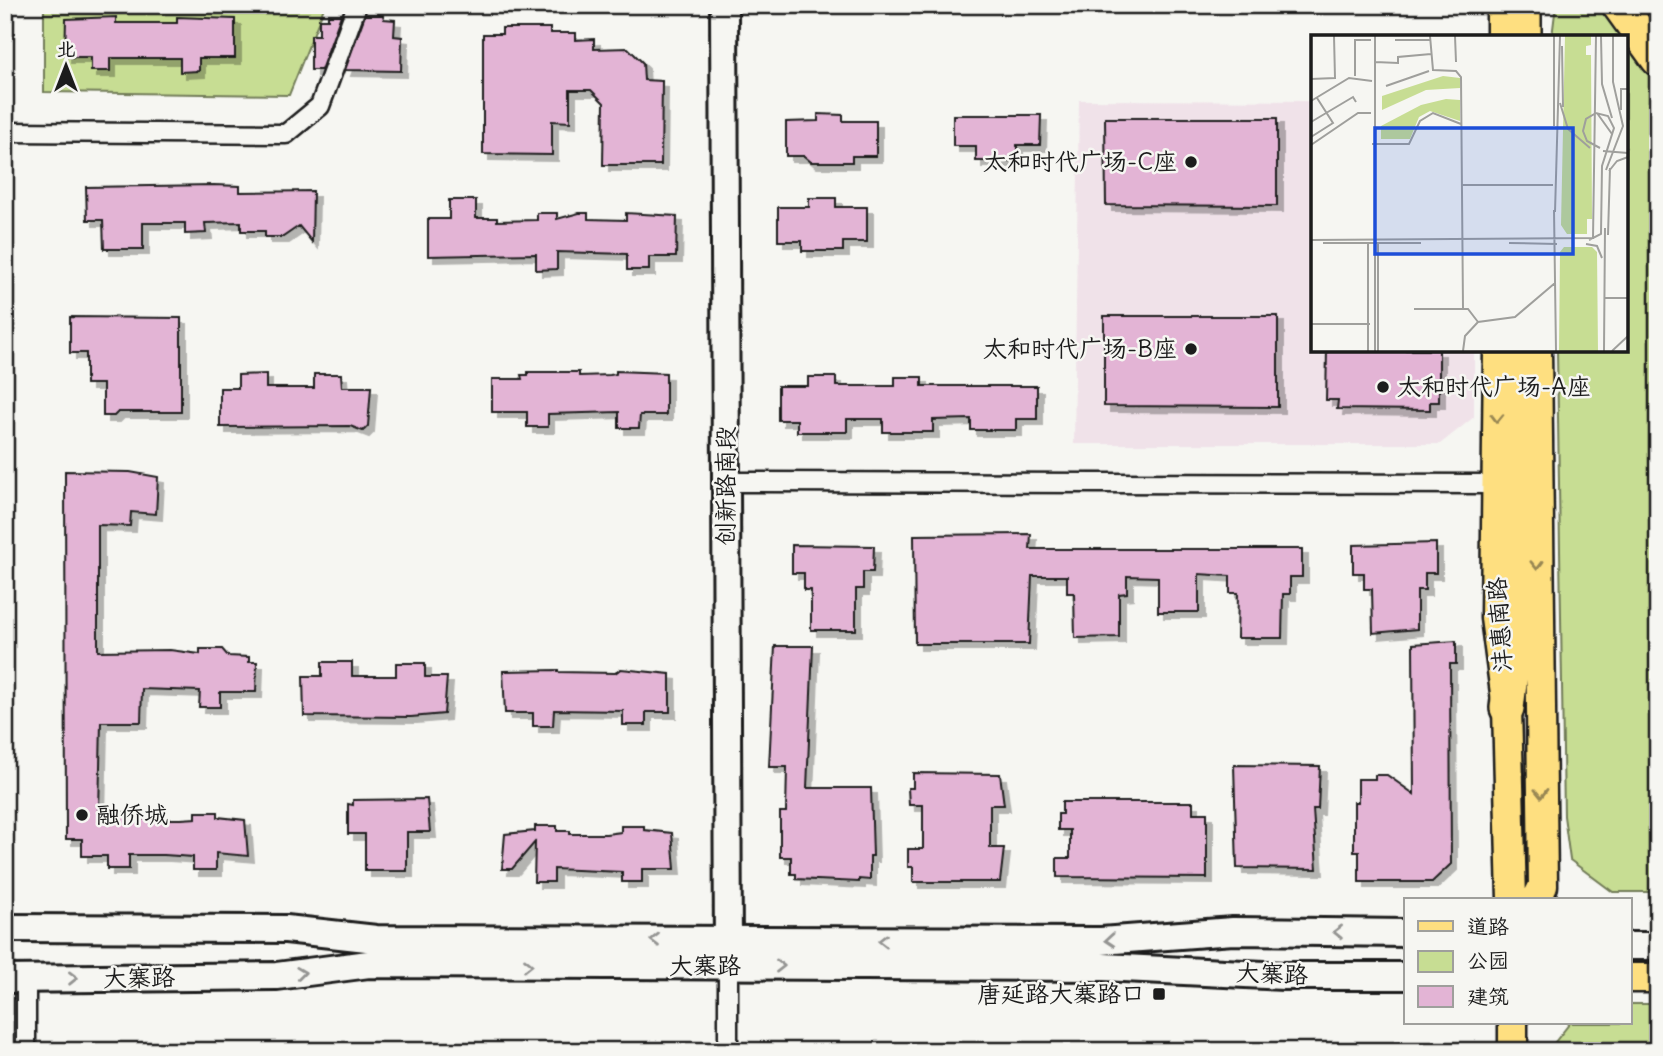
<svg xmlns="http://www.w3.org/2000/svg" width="1663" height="1056" viewBox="0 0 1663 1056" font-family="Delius,'LXGW WenKai TC',sans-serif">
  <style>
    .built { fill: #f0e2e9 }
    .green { fill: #c7dd93; stroke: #727c58; stroke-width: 2 }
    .building { fill: #e3b4d5; stroke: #1c1c1c; stroke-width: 2; filter: url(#shadow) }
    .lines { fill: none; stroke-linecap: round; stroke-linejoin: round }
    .street-casing { stroke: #1c1c1c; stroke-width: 23 }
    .secondary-casing { stroke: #1c1c1c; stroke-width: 32 }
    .primary-casing { stroke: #1c1c1c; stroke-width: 33 }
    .highway-casing { stroke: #1c1c1c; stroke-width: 38 }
    .street { stroke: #f6f6f2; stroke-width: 18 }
    .secondary { stroke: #f6f6f2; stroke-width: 26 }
    .primary { stroke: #fedf80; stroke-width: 28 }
    .highway { stroke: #fedf80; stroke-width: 33 }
    .oneway { stroke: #988753 }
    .oneway2 { stroke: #949492 }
    .poi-dot { fill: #1c1c1c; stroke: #f6f6f2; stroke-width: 2.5 }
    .labels { text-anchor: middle; stroke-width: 5; stroke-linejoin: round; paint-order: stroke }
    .poi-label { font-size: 24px; fill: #1c1c1c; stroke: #f6f6f2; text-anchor: end }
    .street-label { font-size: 24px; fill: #1c1c1c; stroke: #f6f6f2 }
    .inset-road { fill: none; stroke: #9f9f9c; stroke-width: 2 }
    .view { fill: #1d4ed8; fill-opacity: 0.15; stroke: #1d4ed8; stroke-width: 3.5 }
    .inset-edge { fill: none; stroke: #1c1c1c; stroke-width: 3.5 }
  </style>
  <defs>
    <filter id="shadow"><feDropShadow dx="6" dy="6" stdDeviation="0" flood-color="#0004"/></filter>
  </defs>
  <rect width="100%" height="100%" fill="#f6f6f2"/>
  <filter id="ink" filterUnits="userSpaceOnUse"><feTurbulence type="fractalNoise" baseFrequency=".0143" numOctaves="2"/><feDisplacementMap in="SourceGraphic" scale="14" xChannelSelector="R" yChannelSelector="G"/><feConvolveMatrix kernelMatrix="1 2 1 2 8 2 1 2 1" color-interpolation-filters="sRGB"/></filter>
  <g filter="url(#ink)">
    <path class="built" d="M1079,100L1313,101V350H1474V417L1440,444H1074Z"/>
    <path class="green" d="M44,5H325L289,95L44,92Z
      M1556,5H1658V892H1613L1570,860L1564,816L1557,350H1626V37H1552Z
      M1630,1004H1658V1051H1548L1570,1023H1630Z"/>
    <path class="building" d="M328,15H341L321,70H311V35H319V19H328Z
      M365,15H383L384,19L395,20L394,36L402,37L401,71L345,70Z
      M116,17V23H177V17L235,19V58H199V71L180,72V58H110V71H91V57H65L66,19Z
      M502,28H550V33H576V40L594,39V49L628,48L643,63L644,80L662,81L661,165H603L604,103L591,90H570V122L552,121V155L483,154V34H502Z
      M818,114L843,115V121H876V156H852V162H811L804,156H786V122L818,121Z
      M953,115H1041L1040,145H1017V161H976V146H953Z
      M1105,118H1277V206L1106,205Z
      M214,185L240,186V192L313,191L312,242L299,226L283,237H265V231H241V222L205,223L206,233L185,234V223H143V249H104L103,220H87L86,187Z
      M809,198H836V207H867V242H843V251H802V241H778V207H809Z
      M449,200H476V218H497V221L537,220V213H557V219L579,213H588V219L626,220V213L677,216L676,257H649V270H627V254L557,252V269L536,270V254L428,256V219H449Z
      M1104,316H1278V407L1104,406Z
      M70,317L181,318V412H118L114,416H103V384H86V353H70Z
      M1327,350H1439V402H1430V410L1337,409L1338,400H1326Z
      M616,371L666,373V415H640L639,428H619V412L548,414V427H527V412H492V379H522L521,375H528V372H579V376L610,375L616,374Z
      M266,374V388H314V374H341L342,387H371L368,426L363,431L350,426L220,427V388H238V375Z
      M808,377H836V386H895V377H922V386H1037V419H1016V430H971V419L933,420V432H883V419H847V432H797V420H778V386H808Z
      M65,471L130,472L158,477L156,514L131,512L130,526L98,525V651L170,650L200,654V649H222L228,656L249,657V662H257L256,692H220V707H199L200,691L142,689L141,722H101L99,812H133L134,819H181L196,818V812H218V817L245,820L248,856L216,853V870H193V857L164,855H129V869H107V856H82V839H66Z
      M1031,534L1030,549H1302V577H1290V594H1283L1282,638H1237L1238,593H1230V576L1199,574V612H1158V577L1127,576V593L1119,594V637L1075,638L1074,593H1067V576H1032L1029,644H915L914,535Z
      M1436,543V573H1425V590H1417V629L1373,633L1372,589H1364V573H1353V545Z
      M792,545L874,546L873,572H863V589H856V630H811V590H804V573H792Z
      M1456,641V664H1450L1451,864L1432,882H1359V852H1354V802H1358V779H1375V775H1387L1414,794L1413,644Z
      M775,646H813L807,788H871L873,856H870V880L859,879V882L796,879V874H791V857H780V812H786L787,767H769Z
      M322,662H352V676H396V663H425V677H447L444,714L411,717L304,716L303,676H322Z
      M621,669L670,674V712H646V725H623V711L554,710L553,726H533V713H505L503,671L558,670V672L615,673Z
      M1234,765L1320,766L1318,809H1313L1317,869L1237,868Z
      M913,773L1000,774L1004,805H990V848H1004L1000,882H913V867H908V849H923V805H909L908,788H913Z
      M427,799L430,832H407V871H365V834H348V804L353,805V800Z
      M1062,802H1193V813H1207V878L1057,877V858H1070V830H1058V814H1062Z
      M535,826H557V831H570V834H606L621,832V826H644V830L672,833L675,869H642V882H622V872L554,869V882H534L535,842L512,869H502L505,834L535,831Z"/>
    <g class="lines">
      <defs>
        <path id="street" d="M5,132L286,134L320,106L357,5
          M726,482L1496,484
          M728,966V1051
          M26,1051V979"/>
        <path id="secondary" d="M724,5L728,955
          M5,928L286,929L376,939L1101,941L1233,931L1406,933
          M1630,946H1658
          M5,979L277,976L369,964L1103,967L1284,976H1406"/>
        <path id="primary" d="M1501,37V5
          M1498,350L1495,618L1507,708L1512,900
          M1536,900L1543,886L1537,350
          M1630,978H1658
          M1513,1023V1051"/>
        <path id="highway" d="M1524,5V37
          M1619,5L1658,59
          M1507,708L1517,624L1520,350"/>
      </defs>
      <use href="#street" class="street-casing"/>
      <use href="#secondary" class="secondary-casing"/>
      <use href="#primary" class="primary-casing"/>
      <use href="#highway" class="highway-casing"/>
      <use href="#street" class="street"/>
      <use href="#secondary" class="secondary"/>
      <use href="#primary" class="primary"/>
      <use href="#highway" class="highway"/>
    </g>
    <defs><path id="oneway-chevron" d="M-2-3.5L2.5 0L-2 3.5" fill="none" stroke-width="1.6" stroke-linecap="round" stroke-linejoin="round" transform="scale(1.75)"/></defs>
    <g class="oneway">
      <use href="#oneway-chevron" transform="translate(1497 418) rotate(91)"/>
      <use href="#oneway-chevron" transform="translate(1537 565) rotate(89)"/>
      <use href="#oneway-chevron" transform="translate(1541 793) rotate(89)"/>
    </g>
    <g class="oneway2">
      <use href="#oneway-chevron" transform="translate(1338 932) rotate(-179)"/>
      <use href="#oneway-chevron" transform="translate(655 940) rotate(-180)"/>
      <use href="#oneway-chevron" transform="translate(1110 940) rotate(176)"/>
      <use href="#oneway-chevron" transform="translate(883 941) rotate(-180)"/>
      <use href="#oneway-chevron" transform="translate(528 965)"/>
      <use href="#oneway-chevron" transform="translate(780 966)"/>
      <use href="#oneway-chevron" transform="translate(301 973) rotate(-7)"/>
      <use href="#oneway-chevron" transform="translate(73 978) rotate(-1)"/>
    </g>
  </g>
  <g class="poi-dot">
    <circle cx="1191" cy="162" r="7"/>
    <circle cx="1191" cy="349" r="7"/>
    <circle cx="1383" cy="387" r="7"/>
    <circle cx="82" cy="815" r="7"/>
    <rect x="1152" y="987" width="14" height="14" rx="3.5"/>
  </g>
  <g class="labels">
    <g class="poi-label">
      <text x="1177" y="170">太和时代广场-C座</text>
      <text x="1177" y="357">太和时代广场-B座</text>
      <text x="1397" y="395" text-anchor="start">太和时代广场-A座</text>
      <text x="96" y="823" text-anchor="start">融侨城</text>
      <text x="1145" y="1002">唐延路大寨路口</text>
    </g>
    <g class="street-label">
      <text transform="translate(726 486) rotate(-90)" y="8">创新路南段</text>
      <text transform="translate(1500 625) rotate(-94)" y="8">沣惠南路</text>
      <text x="705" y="974">大寨路</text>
      <text transform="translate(1272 974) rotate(2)" y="8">大寨路</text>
      <text transform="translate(139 978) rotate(-1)" y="8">大寨路</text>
    </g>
  </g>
  <g transform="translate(1311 35)">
    <rect width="317" height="317" fill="#f6f6f2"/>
    <path d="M254,1H280V10L275,11V20H280L281,184H276V199H256L250,190ZM132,41L149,43V53L115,55L71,75V61ZM135,64L149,65V86L119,76L108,82L99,104H70V91L110,70ZM253,212H281L286,217L287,316H248L249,217Z" fill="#c7dd93"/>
    <path class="inset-road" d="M64,1V316M119,1L122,35L145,36L150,42L152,273M144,1L145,27M243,1V91M290,1L291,49L301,83M84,5H120M251,11L252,72M0,22V44L24,43L23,1M64,27L87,28V22L120,19M44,41V5H60M75,51L118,36M0,66L38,43L61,46M249,68L257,94L279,113M310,75V54H317M286,78L301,99M0,87L42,62L45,67M0,102L22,88L6,63M61,109H98L109,86L122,78L150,89M0,110L47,78H60M292,116L317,118M295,135L312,91L302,47V1M298,136L306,126L317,122M151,150H242M243,175L245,316M244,177L249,1M297,200L299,133M0,205L282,203L285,1M278,205L290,199L291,131L303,93L297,81L285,78L275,84L272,96L276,106L289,113M12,208H110M198,208L246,209M57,209V316M275,209L286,211L291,223M293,263H317M103,274H157L167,287M0,289H59M67,316V209M152,316L154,301L167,287L204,282L244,248M293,316L294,193M301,316L317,301"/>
    <path class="view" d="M64,93H262V219H64Z"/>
    <rect width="317" height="317" class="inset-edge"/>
  </g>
  <rect width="1663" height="1056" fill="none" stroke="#f6f6f2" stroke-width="28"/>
  <rect x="14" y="14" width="1635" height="1028" fill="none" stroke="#1c1c1c" stroke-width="2.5" filter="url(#ink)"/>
  <rect x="1404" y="898" width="228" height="126" fill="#f6f6f2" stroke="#9f9f9c" stroke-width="2"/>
  <rect x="1418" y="921" width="35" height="10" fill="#fedf80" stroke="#9f9f9c" stroke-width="2"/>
  <text x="1467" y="934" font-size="21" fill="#1c1c1c">道路</text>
  <rect x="1418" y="951" width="35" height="21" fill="#c7dd93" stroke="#9f9f9c" stroke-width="2"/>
  <text x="1467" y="968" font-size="21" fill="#1c1c1c">公园</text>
  <rect x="1418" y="986" width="35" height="21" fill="#e3b4d5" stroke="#9f9f9c" stroke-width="2"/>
  <text x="1467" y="1004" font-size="21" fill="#1c1c1c">建筑</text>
  <g transform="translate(66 66)" stroke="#f6f6f2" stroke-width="5" paint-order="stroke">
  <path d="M0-5L12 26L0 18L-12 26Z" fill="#1c1c1c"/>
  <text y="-10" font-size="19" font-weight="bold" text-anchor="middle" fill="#1c1c1c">北</text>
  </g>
</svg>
